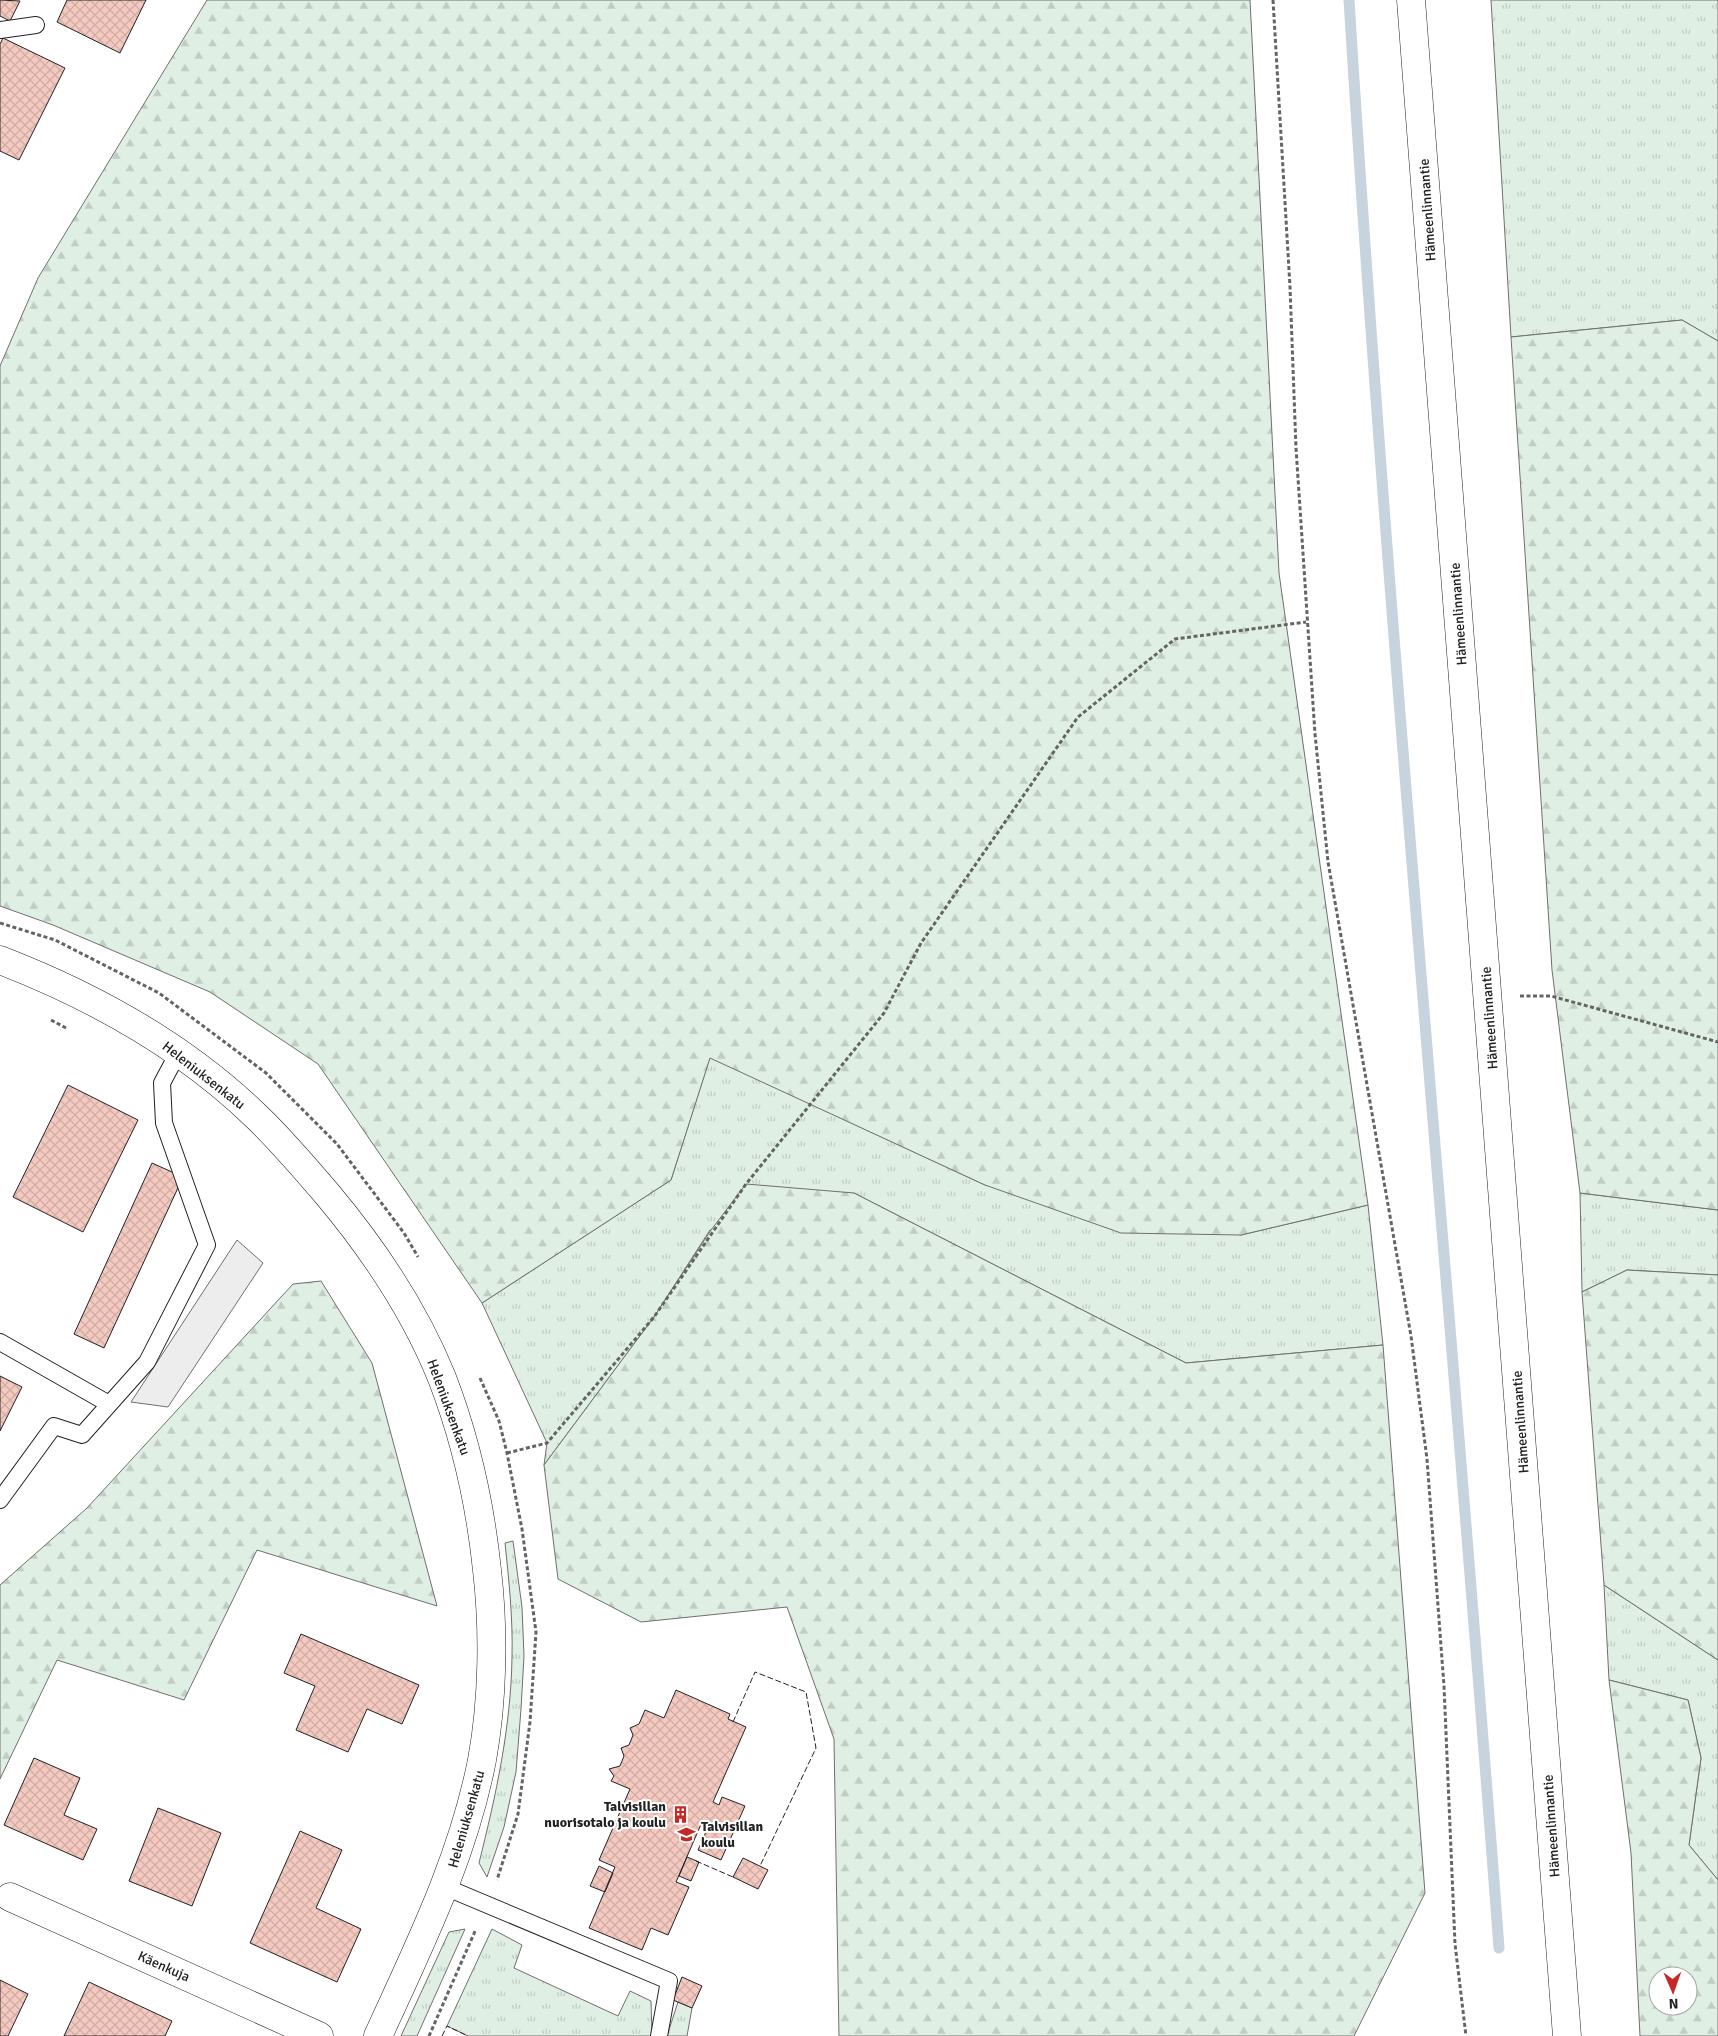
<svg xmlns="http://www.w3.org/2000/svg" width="1718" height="2036" viewBox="0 0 1718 2036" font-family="Signika,sans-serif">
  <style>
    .grass { fill: url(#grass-tufts); stroke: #6f6f6f }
    .forest { fill: url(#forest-firs); stroke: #6f6f6f; fill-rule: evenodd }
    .parking { fill: #ededed; stroke: #6f6f6f }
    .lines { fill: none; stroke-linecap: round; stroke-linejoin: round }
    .stream { stroke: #c7d3dd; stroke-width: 11 }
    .building { fill: url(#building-cross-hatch); stroke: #222 }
    .service-casing { stroke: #222; stroke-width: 18 }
    .minor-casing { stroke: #222; stroke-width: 29 }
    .secondary-casing { stroke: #222; stroke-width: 29 }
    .path { stroke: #646464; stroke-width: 3; stroke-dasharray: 4 2.5; stroke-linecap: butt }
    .service { stroke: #fff; stroke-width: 16 }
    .minor { stroke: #fff; stroke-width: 28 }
    .secondary { stroke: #fff; stroke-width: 28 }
    .fence { stroke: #222; stroke-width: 1; stroke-dasharray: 6 2.5; stroke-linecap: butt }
    .labels { text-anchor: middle; stroke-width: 4; stroke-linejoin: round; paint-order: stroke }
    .street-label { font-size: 14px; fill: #222; stroke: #fff }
    .poi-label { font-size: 14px; font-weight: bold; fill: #222; stroke: #fff; text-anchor: end }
  </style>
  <defs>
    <pattern id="grass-tufts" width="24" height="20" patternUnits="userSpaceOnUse" patternTransform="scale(1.25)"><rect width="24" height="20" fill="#e0efe3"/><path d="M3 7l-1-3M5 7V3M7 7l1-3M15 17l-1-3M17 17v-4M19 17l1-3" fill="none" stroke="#c0cdc2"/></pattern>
    <pattern id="forest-firs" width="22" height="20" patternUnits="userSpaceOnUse" patternTransform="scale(1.25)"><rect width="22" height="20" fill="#e0efe3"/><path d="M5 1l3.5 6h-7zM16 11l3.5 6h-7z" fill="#c0cdc2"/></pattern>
    <pattern id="building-cross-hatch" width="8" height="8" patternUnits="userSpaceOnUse" patternTransform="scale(1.25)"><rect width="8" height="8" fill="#f3c9c0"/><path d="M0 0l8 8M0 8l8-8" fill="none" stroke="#d0aca5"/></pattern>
  </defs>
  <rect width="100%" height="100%" fill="#fff"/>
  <path class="grass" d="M1491,0H1718V341L1682,320L1511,337Z
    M710,1057L985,1185L1241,1235L1368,1205L1383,1345L1186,1363L854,1193L710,1230L654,1317L544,1465L547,1443L482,1303L671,1180Z
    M1580,1193L1718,1210V1275L1627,1270L1582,1292Z
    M513,1541L522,1607L524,1656L521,1709L516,1772L504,1827L487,1877L479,1863C496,1795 511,1727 512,1657C513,1619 509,1581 505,1543Z
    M1604,1585L1718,1660V1880L1689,1845L1701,1758L1688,1700L1609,1680Z
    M465,1929L417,2036H401L449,1932Z
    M492,1929L522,1945L514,1968L618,2016L630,1991L651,2001L652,2036H468L447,2026Z
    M678,2002L692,2008L687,2036H667Z"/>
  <path class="forest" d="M207,0H1250L1279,573L1368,1205L1241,1235L1121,1233L985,1185L710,1058L671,1180L482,1303L318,1064L210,992L53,925L0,906V366L38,278Z
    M1682,320L1718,341V1210L1580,1193L1552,970L1511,337Z
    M746,1184L854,1193L1186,1363L1383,1345L1425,1893L1354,2036H839L834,1739L787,1607L641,1622L558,1579L544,1465L654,1317L711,1230Z
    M1627,1270L1718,1275V1660L1604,1585L1582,1292Z
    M321,1281L372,1363L437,1606L257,1550L184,1700L57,1660L0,1779V1585L87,1508L293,1284Z
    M1609,1680L1688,1700L1701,1758L1689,1845L1718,1880V2036H1640L1631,1853ZM1658,1976H1688V2006H1658Z"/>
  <path class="parking" d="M237,1240L263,1263L168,1407L131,1402Z"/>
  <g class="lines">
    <path class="stream" d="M1349,0C1389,650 1451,1299 1499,1948"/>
  </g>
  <path class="building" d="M0,0L20,1L10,21L0,16Z
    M67,0H146L120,53L57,22Z
    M3,38L65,68L19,160L0,151V44Z
    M68,1085L138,1120L83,1232L13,1197Z
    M152,1163L183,1177L104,1348L74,1334Z
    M0,1376L22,1387L0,1431Z
    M301,1634L419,1685L402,1724L367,1709L348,1752L296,1730L315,1686L284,1673Z
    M676,1690L730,1714L728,1719L746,1727L713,1802L719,1805L722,1797L745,1806L721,1860L698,1850L709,1825L702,1822L676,1882L689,1887L668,1935L651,1928L642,1950L589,1928L615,1867L599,1860L630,1789L611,1781L614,1776L609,1769L620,1766L624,1756L621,1748L629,1745L633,1735L630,1728L639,1724L645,1710L664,1718Z
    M34,1758L80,1778L64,1815L97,1829L83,1860L4,1825Z
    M158,1808L221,1833L192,1906L129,1881Z
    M300,1831L342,1850L316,1908L361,1929L337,1982L250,1943Z
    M687,1857L699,1862L691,1881L679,1876Z
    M743,1858L768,1870L758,1889L733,1877Z
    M599,1866L613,1873L605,1892L590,1886Z
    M682,1977L702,1986L692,2008L673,2000Z
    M0,1980L28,1994L8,2036H0Z
    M89,1982L172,2021L165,2036H64Z"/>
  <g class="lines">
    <defs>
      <path id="service" d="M0,30L36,25
        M0,1342L109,1404
        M0,1500L54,1426L82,1435L147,1362L207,1245L164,1123L162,1083L178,1053
        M445,1887L669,1981L659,2036"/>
      <path id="minor" d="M0,960C93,996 185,1047 257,1117C282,1141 305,1168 328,1195C374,1250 415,1311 442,1378C466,1440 480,1503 487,1570C494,1630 493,1700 482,1760C463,1858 419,1946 378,2036
        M10,1897L319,2036"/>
      <path id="secondary" d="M1411,0L1567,2036"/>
    </defs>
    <use href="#service" class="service-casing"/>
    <use href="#minor" class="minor-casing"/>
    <use href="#secondary" class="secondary-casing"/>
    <path class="path" d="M1273,0L1290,287L1296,448L1315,734L1328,862L1411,1336L1427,1459L1444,1686L1455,1944L1466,2036
      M0,923L55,940L159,993L266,1073L337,1144L404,1233L418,1257
      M1520,996H1551L1718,1042
      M51,1020L68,1029
      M480,1378L499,1421L507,1453L522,1529L536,1632L530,1722L518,1814L497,1880
      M507,1453L547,1443L654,1317L746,1184L884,1013L921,943L1078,717L1175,639L1306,622
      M429,2036L476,1929"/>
    <use href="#service" class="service"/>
    <use href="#minor" class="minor"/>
    <use href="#secondary" class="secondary"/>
    <path class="fence" d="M733,1722L755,1672L806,1692L816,1748L760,1866
      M696,1861L733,1877
      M442,2036L447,2026L468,2036"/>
  </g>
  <defs>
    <symbol id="building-bare" viewBox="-9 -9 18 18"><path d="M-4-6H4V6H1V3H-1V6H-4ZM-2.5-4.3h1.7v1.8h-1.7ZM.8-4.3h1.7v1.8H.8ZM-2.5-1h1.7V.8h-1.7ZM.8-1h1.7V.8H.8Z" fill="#c62828" stroke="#fff" stroke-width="2.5" paint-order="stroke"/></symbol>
    <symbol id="school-bare" viewBox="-9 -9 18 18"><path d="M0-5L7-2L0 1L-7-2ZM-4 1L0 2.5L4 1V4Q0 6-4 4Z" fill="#c62828" stroke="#fff" stroke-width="2.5" paint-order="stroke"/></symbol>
  </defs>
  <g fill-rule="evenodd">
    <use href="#building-bare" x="668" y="1802" width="25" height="25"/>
    <use href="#school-bare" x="674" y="1822" width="25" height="25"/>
  </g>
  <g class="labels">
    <g class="street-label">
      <text transform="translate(1427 210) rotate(-94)" y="5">Hämeenlinnantie</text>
      <text transform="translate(1458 614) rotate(-94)" y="5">Hämeenlinnantie</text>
      <text transform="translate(1489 1018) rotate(-94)" y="5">Hämeenlinnantie</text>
      <text transform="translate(204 1075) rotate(38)" y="5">Heleniuksenkatu</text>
      <text transform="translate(449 1407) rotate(70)" y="5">Heleniuksenkatu</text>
      <text transform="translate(1520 1422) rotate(-94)" y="5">Hämeenlinnantie</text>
      <text transform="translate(466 1819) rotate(-74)" y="5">Heleniuksenkatu</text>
      <text transform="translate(1551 1826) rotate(-94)" y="5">Hämeenlinnantie</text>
      <text transform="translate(164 1966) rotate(24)" y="5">Käenkuja</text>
    </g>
    <g class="poi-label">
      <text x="666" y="1811">Talvisillan<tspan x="666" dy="16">nuorisotalo ja koulu</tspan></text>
      <text x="701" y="1831" text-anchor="start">Talvisillan<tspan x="701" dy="16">koulu</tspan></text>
    </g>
  </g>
  <g transform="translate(1673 1991) rotate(178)"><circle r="24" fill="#ffffff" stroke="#a7a7a7"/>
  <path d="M0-4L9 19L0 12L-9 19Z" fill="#c62828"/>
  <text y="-8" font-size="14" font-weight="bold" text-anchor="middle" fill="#222222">N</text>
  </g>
</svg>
